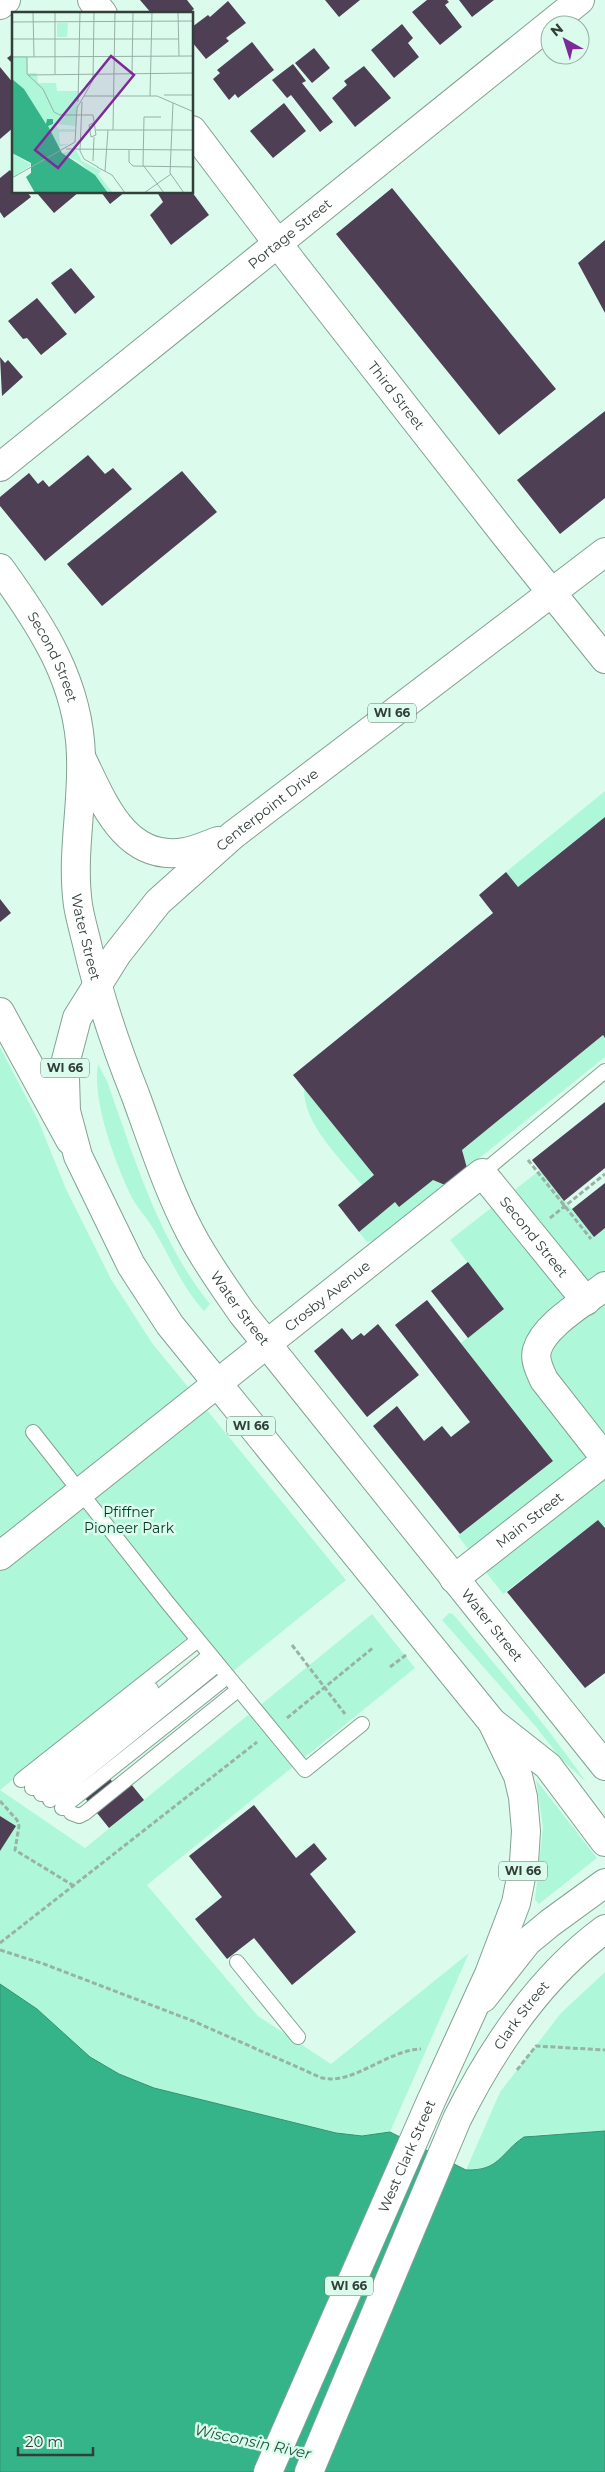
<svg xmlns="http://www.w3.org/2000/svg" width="605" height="2472" viewBox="0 0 605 2472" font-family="Montserrat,sans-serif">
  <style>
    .green { fill: #aef8d9 }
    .water { fill: #35b48a; stroke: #349172 }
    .building { fill: #4e3f54 }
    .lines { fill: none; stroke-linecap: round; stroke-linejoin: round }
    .service-casing { stroke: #82a193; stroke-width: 16 }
    .minor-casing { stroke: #82a193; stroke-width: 30 }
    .tertiary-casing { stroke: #82a193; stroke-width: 30 }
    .primary-casing { stroke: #82a193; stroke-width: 30 }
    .path { stroke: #99b2a7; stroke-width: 3; stroke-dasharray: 5 2.5; stroke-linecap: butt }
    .service { stroke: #fff; stroke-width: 14 }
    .minor { stroke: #fff; stroke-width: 28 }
    .tertiary { stroke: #fff; stroke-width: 28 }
    .primary { stroke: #fff; stroke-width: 28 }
    .labels { text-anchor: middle; stroke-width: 5; stroke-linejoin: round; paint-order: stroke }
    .shield { fill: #dbfced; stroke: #65786f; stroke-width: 1 }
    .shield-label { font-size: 12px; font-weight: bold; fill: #323f39 }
    .street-label { font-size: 14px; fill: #323f39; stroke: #dbfced }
    .park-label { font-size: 14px; fill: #003827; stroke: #dbfced }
    .water-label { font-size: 15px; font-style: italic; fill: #225442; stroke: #dbfced }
    .inset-road { fill: none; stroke: #97b0a5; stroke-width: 1 }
    .view { fill: #7d2a99; fill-opacity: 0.15; stroke: #7d2a99; stroke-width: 2.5 }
    .inset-edge { fill: none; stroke: #323f39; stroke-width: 2.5 }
  </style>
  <rect width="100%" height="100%" fill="#dbfced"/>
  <path class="green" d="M605,791V817L518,887L506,872Z
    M603,1035L605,1038V1057L467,1168L462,1150Z
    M0,1047L38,1120L66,1189L111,1279L152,1343L346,1580L232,1672L197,1630L0,1790L85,1848L372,1614L415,1668L147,1885L258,2016L331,2064L469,1953L390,2132L362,2136L336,2133L154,2088L119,2074L90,2057L37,2009L0,1984Z
    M98,1064L107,1081C134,1157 159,1241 210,1304L204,1311C182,1287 170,1257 154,1230C147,1217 135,1206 129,1192C114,1158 92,1101 98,1064Z
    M304,1088L374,1175L362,1185C340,1158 303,1124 304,1088Z
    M540,1170L594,1236L605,1228V1528L598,1520L503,1594L458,1536L553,1461L461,1343L504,1309L450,1240Z
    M433,1180L445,1185L377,1240L367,1242L359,1232L395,1202L399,1207Z
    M449,1613L453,1614C499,1669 546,1724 586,1782L560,1758L537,1728L442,1620Z
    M536,1780L597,1858L539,1904L535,1900L543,1827Z
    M605,1972V2131L534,2135L514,2144L506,2156L493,2166L480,2170H466L500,2092L561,2013Z"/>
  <path class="water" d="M0,1984L37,2009L90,2057L119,2074L154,2088L336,2133L362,2136L390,2132L466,2170C500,2171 500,2153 524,2137L605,2131V2472H0Z"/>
  <path class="building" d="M140,0H187L194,9L188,14H152Z
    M325,0H360L339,17Z
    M427,0H447L449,2L445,5L462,27L440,45L412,12Z
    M459,0H494L472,17Z
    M228,1L246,23L226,38L229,41L206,59L192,42V27L208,15L210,17Z
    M402,24L413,38L408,43L419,57L394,78L371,50Z
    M252,42L274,70L238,98L235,94L229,100L213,79L220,73L217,70Z
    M314,48L330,68L312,83L295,63Z
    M14,53V65L7,58Z
    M293,64L306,81L302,83L333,122L320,132L291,95L287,98L272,80Z
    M364,66L391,98L355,127L332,98L347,85L344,81Z
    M0,67L14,84V127L0,139Z
    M284,103L306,131L273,158L250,131Z
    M10,170L14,175V192H27L31,197L4,218L0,212V178Z
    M392,188L556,389L499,435L336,234Z
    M36,192H79L54,213Z
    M101,192H125L110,204Z
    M157,192H192L209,215L171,245L150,215L163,202Z
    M605,240V313L578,263Z
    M71,268L95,297L75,314L51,283Z
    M37,298L67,334L41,355L27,338L23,339L8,321Z
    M0,357L5,363L8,360L23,377L2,396Z
    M605,411V498L560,534L517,480Z
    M88,455L105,474L113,468L132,489L45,561L0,506V497L29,473L38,484L43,480L49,487Z
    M182,471L217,512L102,606L67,564Z
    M605,817V1038L603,1035L462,1150L467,1168L445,1185L433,1180L399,1207L395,1202L359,1232L338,1205L374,1175L293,1075L493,913L479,895L506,872L518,887Z
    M0,899L11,913L0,922Z
    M605,1102V1168L564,1201L532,1160Z
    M605,1183V1228L594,1237L572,1209Z
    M468,1262L504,1309L468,1338L431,1291Z
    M427,1300L553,1461L460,1534L373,1426L397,1406L424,1441L442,1426L451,1437L470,1422L395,1325Z
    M378,1324L419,1375L367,1417L314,1351L342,1328L352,1340L361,1333L364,1336Z
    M598,1520L605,1528V1673L585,1688L507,1592Z
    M80,1755L94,1773L102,1768L117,1788L127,1779L144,1800L109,1828L77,1788L67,1797L37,1759Z
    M254,1805L296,1858L314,1843L327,1859L310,1874L356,1932L292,1985L254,1938L227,1959L195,1919L222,1897L189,1856Z
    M0,1816L16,1826L0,1851Z"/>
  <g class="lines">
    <defs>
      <path id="service" d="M482,1173L605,1071
        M33,1432L167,1602L305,1770L362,1724
        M21,1780L198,1640
        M32,1788L151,1689
        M41,1794L210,1655
        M50,1800L218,1664
        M62,1808L228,1676
        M71,1813L79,1816L85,1813L239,1689
        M237,1962L298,2037"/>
      <g id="minor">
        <path d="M92,0L103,14"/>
        <path d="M0,5L6,0"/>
        <path id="s1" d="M192,130L291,261L506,536L605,659"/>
        <path id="s2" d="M0,467L580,0"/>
        <path d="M605,1286C585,1302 544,1325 537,1350C534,1360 540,1371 544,1380L605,1458"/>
        <path id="s3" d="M0,1556L482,1173L586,1301"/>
        <path id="s4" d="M454,1579L605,1461"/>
      </g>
      <g id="tertiary">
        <path id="s5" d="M0,568C42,626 79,682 81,756C83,806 71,855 78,905C80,918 84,931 87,944C99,996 115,1044 135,1094C152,1140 167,1188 190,1232C205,1261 224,1287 242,1313L605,1766"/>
        <path d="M0,1012L70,1140"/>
        <path d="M492,1722L548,1766L605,1842"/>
        <path d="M483,1998L527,1942L550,1923L605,1883"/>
      </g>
      <g id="primary">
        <path d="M81,757C102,799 124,863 185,852C196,850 207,845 218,841"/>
        <path id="s6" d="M268,2472L431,2101L489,1974L516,1903L524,1862L526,1831L523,1797L518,1776L492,1722L170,1325L131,1265L78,1156L66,1111L65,1078L66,1060L77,1018L117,954L158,902L233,835L605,552"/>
        <path id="s7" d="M309,2472L457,2119C493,2047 540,1977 605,1929"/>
      </g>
    </defs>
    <use href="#service" class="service-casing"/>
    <use href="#minor" class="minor-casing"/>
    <use href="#tertiary" class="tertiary-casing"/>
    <use href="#primary" class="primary-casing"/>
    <path class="path" d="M528,1160L591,1239
      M550,1218L605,1174
      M292,1645L345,1714
      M390,1667L406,1655
      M287,1718L374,1647
      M0,1801L17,1820L19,1826L15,1850L74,1886
      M0,1943L257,1742
      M0,1950L44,1964L193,2021L322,2078C354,2085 387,2050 421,2049
      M517,2070L536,2046L605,2050"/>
    <use href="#service" class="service"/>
    <use href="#minor" class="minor"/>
    <use href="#tertiary" class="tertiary"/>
    <use href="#primary" class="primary"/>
  </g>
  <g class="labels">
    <g class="shield">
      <rect x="368" y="703.5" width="48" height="19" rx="4"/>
      <rect x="41" y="1058.5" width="48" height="19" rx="4"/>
      <rect x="227" y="1416.5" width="48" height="19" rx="4"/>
      <rect x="499" y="1861.5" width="48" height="19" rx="4"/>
      <rect x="325" y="2276.5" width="48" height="19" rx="4"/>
    </g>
    <g class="shield-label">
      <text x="392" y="717">WI 66</text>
      <text x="65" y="1072">WI 66</text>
      <text x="251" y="1430">WI 66</text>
      <text x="523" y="1875">WI 66</text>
      <text x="349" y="2290">WI 66</text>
    </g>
    <g class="street-label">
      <text dy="5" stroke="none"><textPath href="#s2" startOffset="372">Portage Street</textPath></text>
      <text dy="5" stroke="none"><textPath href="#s1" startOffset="335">Third Street</textPath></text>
      <text dy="5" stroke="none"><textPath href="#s5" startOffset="104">Second Street</textPath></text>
      <text dy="5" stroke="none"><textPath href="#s6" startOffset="1939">Centerpoint Drive</textPath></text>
      <text dy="5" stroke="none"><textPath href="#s5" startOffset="390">Water Street</textPath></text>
      <text dy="5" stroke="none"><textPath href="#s3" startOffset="698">Second Street</textPath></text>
      <text dy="5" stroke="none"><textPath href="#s3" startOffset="418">Crosby Avenue</textPath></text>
      <text dy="5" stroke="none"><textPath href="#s5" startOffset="795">Water Street</textPath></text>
      <text dy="5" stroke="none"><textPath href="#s4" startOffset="96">Main Street</textPath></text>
      <text dy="5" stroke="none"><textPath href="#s5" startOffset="1200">Water Street</textPath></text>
      <text dy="5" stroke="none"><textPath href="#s7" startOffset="505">Clark Street</textPath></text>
      <text dy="5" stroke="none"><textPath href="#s6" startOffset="345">West Clark Street</textPath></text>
    </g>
    <g class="park-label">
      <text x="129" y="1517">Pfiffner<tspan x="129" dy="16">Pioneer Park</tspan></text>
    </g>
    <g class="water-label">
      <text transform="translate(253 2442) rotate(12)" y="5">Wisconsin River</text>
    </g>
  </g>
  <g transform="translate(12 12)">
    <rect width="181" height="181" fill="#dbfced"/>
    <path d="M45,11H56L55,25H45ZM0,44H15L16,61H25L26,71H44L45,79H67L64,114L44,112L46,117H64V120H47L48,132H57L46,135L16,84L0,67ZM64,138L70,149L89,159L86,162L101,181H96L69,151L50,141ZM0,141L19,153L0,166Z" fill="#aef8d9"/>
    <path d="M0,67L12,77L34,112L35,107H41V112L36,114L50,141L83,163L96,181H23L14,165L19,161V151L0,141Z" fill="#35b48a"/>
    <path class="inset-road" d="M21,0L22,45M166,0L167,44M0,10L182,9M0,27H167M0,45L182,44M15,45V62L31,77L42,100L48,103H81L84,123L79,125L77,113L81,111M43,62V0M120,62L121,0M16,63L182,61M152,83H182M72,84L81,68L82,0M138,84L140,0M66,90L68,0M70,90L68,139L72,147L86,155M161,91L158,161L172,181M149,105H132L131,153L152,181M84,118H182M101,118L103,0M54,137L182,138M117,138V150L121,154L182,155M81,149L82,125M85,155L100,163L113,181M93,159L96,118M0,166L63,130L65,96L72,84H145L182,100M132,181L159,162"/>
    <path class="view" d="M99,44L122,63L46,156L23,138Z"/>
    <rect width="181" height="181" class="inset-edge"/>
  </g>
  <g transform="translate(565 40) rotate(321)"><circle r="24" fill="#dbfced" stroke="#97b0a5"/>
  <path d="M0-4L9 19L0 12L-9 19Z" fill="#7d2a99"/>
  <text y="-8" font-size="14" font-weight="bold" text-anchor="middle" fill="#323f39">N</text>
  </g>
  <path d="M18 2447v8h75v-8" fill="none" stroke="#323f39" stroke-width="2.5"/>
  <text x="25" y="2447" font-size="15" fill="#323f39" stroke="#dbfced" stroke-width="4" paint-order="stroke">20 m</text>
</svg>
